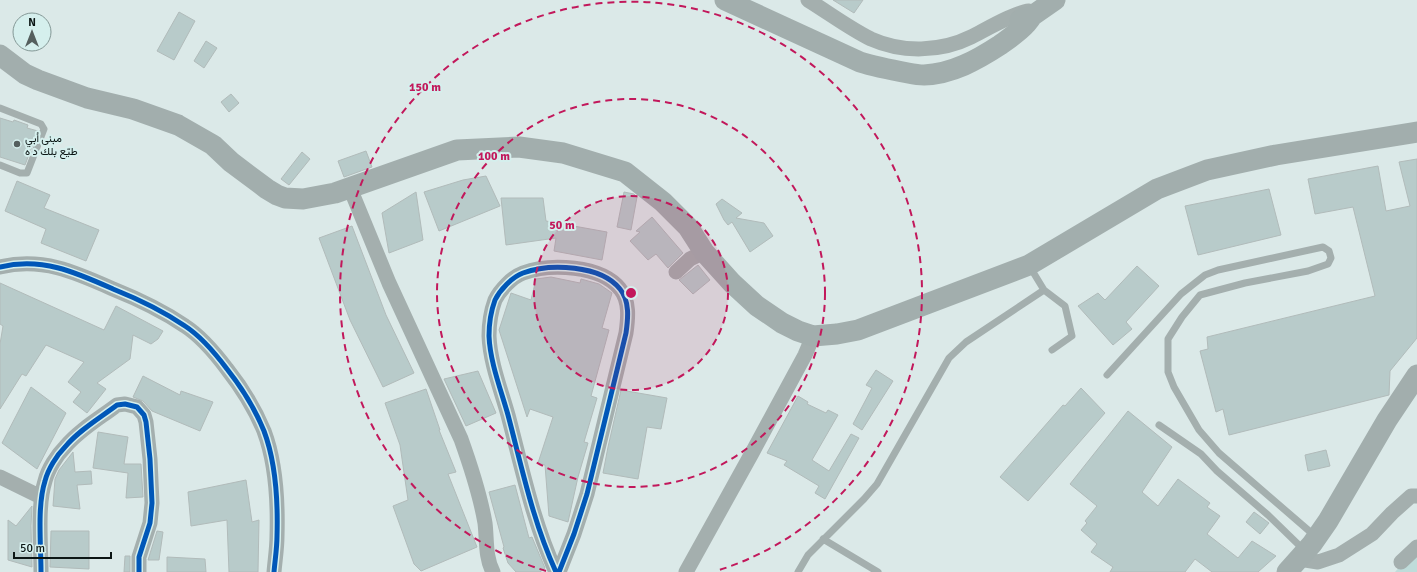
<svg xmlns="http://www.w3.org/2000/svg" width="1417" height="572" viewBox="0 0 1417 572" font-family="Signika,Vazirmatn,sans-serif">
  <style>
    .green { fill: #bfdcda }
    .building { fill: #b8cbca; stroke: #b1bbba }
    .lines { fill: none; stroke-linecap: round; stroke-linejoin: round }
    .lane { stroke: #a4afae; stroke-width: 7 }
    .street { stroke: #a4afae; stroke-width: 15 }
    .secondary { stroke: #a2aead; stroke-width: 21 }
    .cycleway-casing { stroke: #d5efed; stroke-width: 8 }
    .cycleway { stroke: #0057b8; stroke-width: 5 }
    .ring { fill: none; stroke: #c2185b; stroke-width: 2; stroke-dasharray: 7 5 }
    .poi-dot { fill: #545f5e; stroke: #d5efed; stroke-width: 1.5 }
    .labels { text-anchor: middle; stroke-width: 4; stroke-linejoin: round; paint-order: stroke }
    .poi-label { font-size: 11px; fill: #0b1514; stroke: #d5efed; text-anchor: start }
    .centre { fill: #c2185b; stroke: #d5efed; stroke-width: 2 }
    .ring-label { font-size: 12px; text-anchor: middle; font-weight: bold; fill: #c2185b; stroke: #d5efed; stroke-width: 4; stroke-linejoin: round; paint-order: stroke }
  </style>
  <rect width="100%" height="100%" fill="#dbe9e8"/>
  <path class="green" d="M1417,548V572H1395Z"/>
  <path class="building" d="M833,0H863L854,13Z
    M179,12L195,21L174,60L157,51Z
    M206,41L217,48L204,68L194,61Z
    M231,94L239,103L229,112L221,102Z
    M0,118L13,122L14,120L28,125L27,128L38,131L25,165L0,157Z
    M366,151L372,167L344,177L338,161Z
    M302,152L310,159L289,185L281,179Z
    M1417,159V338L1390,371L1389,395L1229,435L1223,409L1216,412L1200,351L1208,349L1207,337L1375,296L1353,207L1315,214L1308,179L1378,166L1386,211L1410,206L1399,162Z
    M486,176L500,206L439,231L424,192L463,180Z
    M17,181L50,195L44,208L99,230L86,261L41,243L46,229L5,211Z
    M1269,189L1281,235L1198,255L1185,206Z
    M416,192L423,240L389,253L382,213Z
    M624,192L634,194L637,197L631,230L617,227Z
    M501,198H543L546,221L607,232L602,260L554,251L556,238L506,245Z
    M722,199L742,213L736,218L764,223L773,236L750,252L732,222L728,225L724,220L716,204Z
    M652,217L683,253L668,268L656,254L648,260L630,241L640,232L636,231Z
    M352,226L386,315L414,373L383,387L350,320L319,238Z
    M698,265L710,280L693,294L679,280Z
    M1137,266L1159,286L1126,322L1132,329L1113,345L1078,306L1098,293L1105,300Z
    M551,277L580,283L581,279L599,284L612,293L602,328L609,330L591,396L597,398L584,442L588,443L578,477L568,522L549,516L545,465L538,463L553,417L530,409L527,417L499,330L511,293L531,300L536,279Z
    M0,283L104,330L116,306L163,331L158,339L151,344L133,335L130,359L97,383L106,389L87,413L73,402L81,392L68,382L84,362L46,345L26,376L22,374L0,409V344L3,326L0,324Z
    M876,370L893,381L862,430L853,424L872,388L866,385Z
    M478,371L496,413L466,426L444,379Z
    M143,376L180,395L181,391L213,402L200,431L152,411L143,401L133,397Z
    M31,387L66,413L37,469L2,443Z
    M1081,388L1105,413L1028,501L1000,477L1063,405L1065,406Z
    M426,389L440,430H439L456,472L448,474L477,547L421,571L414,564L393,506L408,500L400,445L385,403Z
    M621,390L667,398L661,429L647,427L638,479L603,473L608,447Z
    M798,396L808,402L807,404L826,413L828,410L838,415L812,460L829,471L851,434L859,438L825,499L815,493L819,486L784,465L787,461L767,453Z
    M1128,411L1172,447L1142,492L1158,506L1178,479L1210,503L1207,507L1220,516L1207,534L1238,558L1252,541L1276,556L1258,572H1212L1195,559L1185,572H1110L1113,567L1091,552L1097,544L1081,530L1087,523L1085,521L1097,506L1070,484Z
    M98,432L128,437L124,464H141L143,497L126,498L128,473L93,468Z
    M1326,450L1330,466L1308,471L1305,455Z
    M73,452L75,472L91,471L92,484L77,485L80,509L53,506L55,479L59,470Z
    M246,480L252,522L259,520L258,572H229L227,520L191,526L188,492Z
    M515,485L529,538L532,537L545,568L540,572H516L508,563L503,548L504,547L489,492Z
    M32,506L31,526L32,567L8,560V520L16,526Z
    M1254,512L1269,523L1260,534L1246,522Z
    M51,531H89V569L50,567Z
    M157,531L163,532L159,560H148Z
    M125,556H130V572H124Z
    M167,557L205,559L206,572H167Z"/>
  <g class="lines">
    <path class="lane" d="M0,108L41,124L44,129L27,173H20L0,165
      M1030,267L1044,290L1065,306L1072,336L1052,350
      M1107,375L1181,294L1205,275L1218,270L1323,247L1329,251L1331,258L1328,264L1308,271L1245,283L1200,295L1182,317L1168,339V372L1174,387L1199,430L1219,453L1315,536
      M1159,425L1201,454L1217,471L1268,515L1304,550
      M823,539L878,572
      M798,572L808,555L864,499L877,484L949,358L966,342L1044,290"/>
    <path class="street" d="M808,0C829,13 849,28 871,39C902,53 941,52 971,37C985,30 1016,12 1029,11
      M350,188L389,283L461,439C471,467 480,494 485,523C487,539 485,557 493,572
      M0,267C42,257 75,272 113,289C138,299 163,311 185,326C202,337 215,353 227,369C242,388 255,409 264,431C276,463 278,502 277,536C277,548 275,560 274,572
      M676,272L690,259L704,252
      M0,477L41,497
      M1299,559L1318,562L1339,555L1372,534L1392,513L1411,496H1417
      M1401,562L1417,547
      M41,572C41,545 37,506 45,481C48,469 57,455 65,447C79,430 100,418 117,405L125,404L137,407L144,415L146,422L150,459L152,503L150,523L139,557V572
      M556,572C533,522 522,468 508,415C501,390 490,362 489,336C489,324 491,311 495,300C500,290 512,277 523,273C550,263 601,265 620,289C630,301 628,319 626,333L587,494L574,534L559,572
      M686,572L752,453L805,355L813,336"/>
    <path class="secondary" d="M725,0L860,62C876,67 892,70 908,73C913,74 919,75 924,75C952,74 977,60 1000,45C1011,37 1025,28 1032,16
      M1020,20L1026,17L1032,16L1055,0
      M0,55L25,74L38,80L87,98L133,109L178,125L213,145L231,162L267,189L277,195L285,198L303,199L335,193L457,150L519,147L563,153L625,172L663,202L688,227L704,252L732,283L757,306L782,323L798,331L813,336L837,334L858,330L1029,265L1157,189L1207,170L1276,155L1417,132
      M1287,572L1312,544L1328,521L1387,420L1417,375"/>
    <defs>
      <path id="cycleway" d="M0,267C42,257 75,272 113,289C138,299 163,311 185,326C202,337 215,353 227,369C242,388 255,409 264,431C276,463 278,502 277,536C277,548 275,560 274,572
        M41,572C41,545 37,506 45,481C48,469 57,455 65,447C79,430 100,418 117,405L125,404L137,407L144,415L146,422L150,459L152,503L150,523L139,557V572
        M556,572C533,522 522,468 508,415C501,390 490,362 489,336C489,324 491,311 495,300C500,290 512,277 523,273C550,263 601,265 620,289C630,301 628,319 626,333L587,494L574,534L559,572"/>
    </defs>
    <use href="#cycleway" class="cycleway-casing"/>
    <use href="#cycleway" class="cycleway"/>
  </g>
  <circle cx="631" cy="293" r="97" fill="#c2185b" fill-opacity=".12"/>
  <g class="ring">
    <circle cx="631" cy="293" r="97"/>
    <circle cx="631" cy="293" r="194"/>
    <path d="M546 571A291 291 0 1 1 716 571"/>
  </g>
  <circle class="poi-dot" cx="17" cy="144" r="4"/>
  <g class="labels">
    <g class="poi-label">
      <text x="25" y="142">مبنى أبي<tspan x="25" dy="13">طيّع بلك د ه</tspan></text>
    </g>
  </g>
  <circle cx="631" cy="293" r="6" class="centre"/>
  <g class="ring-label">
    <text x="425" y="91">150 m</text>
    <text x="494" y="160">100 m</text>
    <text x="562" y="229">50 m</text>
  </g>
  <g transform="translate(32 32)"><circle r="19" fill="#d5efed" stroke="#849896"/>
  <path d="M0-3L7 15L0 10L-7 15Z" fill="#545f5e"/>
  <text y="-6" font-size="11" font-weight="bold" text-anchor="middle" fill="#0b1514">N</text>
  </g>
  <path d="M14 552v6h97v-6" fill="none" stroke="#0b1514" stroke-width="2"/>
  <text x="20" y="552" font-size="12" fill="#0b1514" stroke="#d5efed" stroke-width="3" paint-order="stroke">50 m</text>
</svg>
